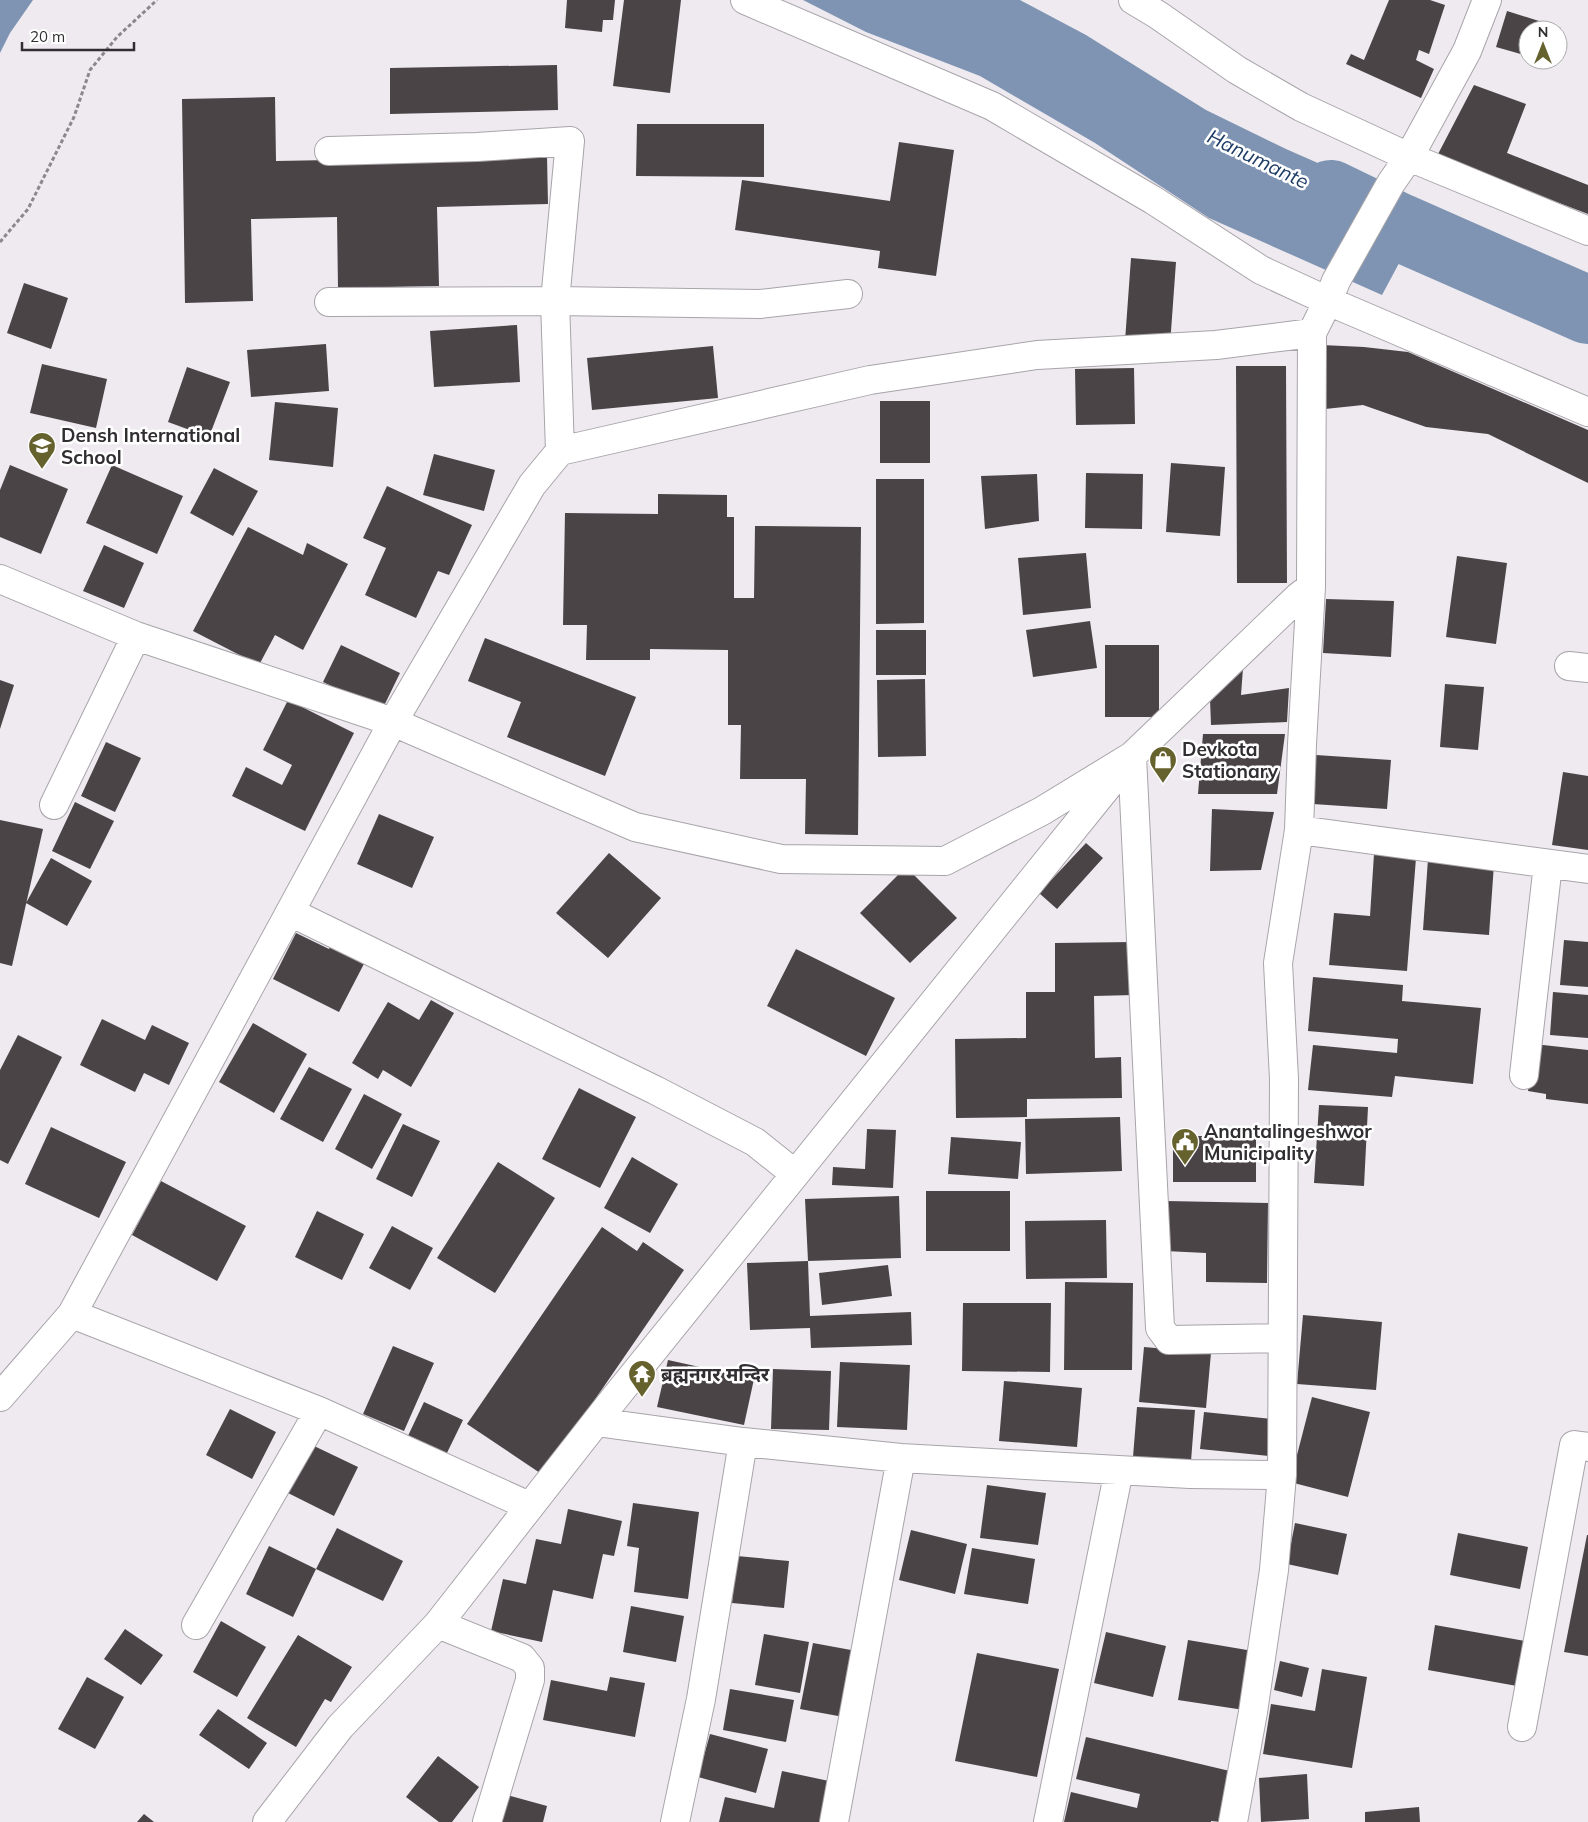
<svg xmlns="http://www.w3.org/2000/svg" width="1588" height="1822" viewBox="0 0 1588 1822" font-family="Mulish,'Noto Sans Devanagari',sans-serif">
  <style>
    .water { fill: #7e94b2 }
    .lines { fill: none; stroke-linecap: round; stroke-linejoin: round }
    .river { stroke: #7e94b2; stroke-width: 68 }
    .building { fill: #4a4447 }
    .minor-casing { stroke: #a8a4aa; stroke-width: 30 }
    .path { stroke: #8b888c; stroke-width: 3; stroke-dasharray: 4 2.5; stroke-linecap: butt }
    .minor { stroke: #fff; stroke-width: 28 }
    .labels { text-anchor: middle; stroke-width: 5; stroke-linejoin: round; paint-order: stroke }
    .poi-label { font-size: 19px; font-weight: bold; fill: #302e31; stroke: #fff; text-anchor: start }
    .water-label { font-size: 20px; font-style: italic; fill: #1c3b65; stroke: #fff }
  </style>
  <rect width="100%" height="100%" fill="#eeeaf0"/>
  <path class="water" d="M0,0H33L10,33L0,53Z
    M803,0H1020L1086,35L1206,110L1286,149L1427,211L1382,295L1209,218L1095,143L980,76L866,32Z"/>
  <g class="lines">
    <path class="river" d="M1331,194L1399,227L1588,310"/>
  </g>
  <path class="building" d="M567,0H615L613,20H603L602,32L565,28Z
    M624,0H681L670,93L613,86Z
    M1389,0H1430L1445,5L1429,54L1419,50L1416,60L1434,69L1421,98L1346,64L1351,54L1364,60Z
    M1507,11L1561,28L1558,36V30H1528V56L1496,47Z
    M557,65L558,110L390,114V68Z
    M1474,85L1526,104L1507,153L1588,185V214L1437,156Z
    M275,97L276,161L547,156L548,204L437,207L439,286L338,288L337,217L251,219L253,301L185,303L182,99Z
    M637,124H764V177L636,176Z
    M899,142L954,150L936,276L878,268L880,251L735,230L742,180L890,201Z
    M1131,258L1176,262L1170,345L1125,341Z
    M24,283L68,298L51,349L7,333Z
    M517,325L520,382L434,387L430,331Z
    M326,344L329,391L251,397L247,350Z
    M1322,345L1364,347L1408,352L1588,430V483L1488,434L1426,427L1363,405L1325,409Z
    M713,346L718,398L592,410L587,358Z
    M42,364L107,379L96,428L30,413Z
    M1236,366H1286L1287,583H1237Z
    M187,367L230,382L209,437L168,422Z
    M1134,368L1135,424L1076,425L1075,369Z
    M880,401H930V463H880Z
    M275,402L338,408L333,467L269,460Z
    M434,454L495,470L484,511L423,495Z
    M1171,463L1225,467L1220,536L1166,532Z
    M10,465L68,489L41,554L0,537V490Z
    M112,465L183,496L157,554L86,523Z
    M214,468L258,491L233,536L190,513Z
    M1086,473L1143,474L1142,529L1085,528Z
    M1037,474L1039,521L985,529L981,476Z
    M876,479H924V623L876,624Z
    M387,486L472,525L449,575L438,571L416,618L365,595L386,548L363,538Z
    M658,494L727,495V517H734V598H754L755,526L861,527L858,835L805,834L806,779H740L741,725H728V650L650,649V660H586L587,625H563L565,513L658,514Z
    M248,527L303,555L307,543L348,564L303,650L275,635L259,665L193,631Z
    M104,545L144,563L124,608L83,591Z
    M1086,553L1091,608L1023,615L1018,558Z
    M1457,556L1507,563L1496,644L1446,637Z
    M1326,599L1394,601L1391,657L1323,653Z
    M1090,621L1097,668L1033,677L1026,630Z
    M876,630H926V675H876Z
    M485,638L636,697L605,776L507,737L521,702L468,681Z
    M341,645L400,673L382,710L323,682Z
    M1105,645H1159V717H1105Z
    M1243,668L1241,695L1289,688L1287,722L1211,725L1210,699Z
    M925,679L926,756L878,757L877,680Z
    M0,680L14,685L0,729Z
    M1445,684L1484,687L1478,750L1440,747Z
    M288,700L354,733L305,831L232,796L246,767L282,785L292,765L263,750Z
    M1203,734H1285L1277,794H1198Z
    M106,742L141,758L115,812L81,796Z
    M1316,755L1391,760L1387,809L1313,804Z
    M1563,772L1588,776V850L1552,845Z
    M75,802L114,821L90,869L52,851Z
    M1212,809L1274,812L1261,870L1210,871Z
    M379,814L434,837L412,888L357,864Z
    M0,820L43,829L12,966L0,963Z
    M1086,843L1103,858L1057,909L1039,893Z
    M609,853L661,898L608,958L556,913Z
    M1374,854L1416,858L1407,971L1329,965L1334,913L1370,916Z
    M51,858L92,881L67,926L26,903Z
    M1428,859L1494,864L1489,935L1423,930Z
    M906,867L957,918L910,963L860,913Z
    M296,933L329,949L333,941L367,958L339,1012L273,979Z
    M1564,940L1588,942V987L1560,985Z
    M1133,942L1134,995L1094,996L1095,1058L1121,1057L1122,1098L1027,1099V1117L956,1118L955,1039L1026,1038V992H1055V943Z
    M796,949L895,998L866,1056L767,1006Z
    M1313,977L1403,985L1402,1001L1481,1008L1473,1084L1395,1076L1392,1097L1308,1090L1313,1045L1397,1053L1398,1039L1308,1031Z
    M1553,992L1588,995V1038L1550,1035Z
    M431,1000L454,1013L411,1087L383,1070L378,1079L352,1063L388,1002L419,1020Z
    M102,1019L145,1040L152,1025L189,1043L169,1085L144,1073L135,1092L80,1065Z
    M253,1023L307,1054L274,1113L219,1082Z
    M18,1035L62,1057L8,1164L0,1160V1070Z
    M1534,1044L1588,1050V1104L1546,1099V1094L1528,1091Z
    M309,1067L352,1089L323,1142L280,1119Z
    M579,1088L636,1117L600,1188L542,1159Z
    M364,1094L402,1114L372,1169L335,1149Z
    M1319,1105L1368,1107L1364,1186L1314,1183Z
    M1120,1117L1122,1171L1026,1174L1025,1119Z
    M403,1124L440,1141L412,1197L376,1179Z
    M51,1127L126,1162L99,1218L25,1184Z
    M867,1129L896,1130L893,1188L832,1185L833,1167L865,1169Z
    M1173,1136H1256V1182H1173Z
    M951,1137L1021,1142L1018,1179L948,1174Z
    M632,1157L678,1184L650,1233L604,1208Z
    M498,1162L555,1198L495,1293L437,1258Z
    M161,1181L246,1226L217,1281L132,1235Z
    M926,1191H1010V1251H926Z
    M899,1196L901,1258L808,1261L810,1316L911,1312L912,1345L811,1348L810,1328L750,1330L747,1263L808,1261L805,1199Z
    M1166,1201L1268,1203L1267,1283L1206,1282V1253L1165,1251Z
    M317,1211L364,1234L342,1280L295,1257Z
    M1106,1220L1107,1278L1026,1279L1025,1221Z
    M392,1226L433,1248L410,1290L369,1268Z
    M602,1227L637,1251L643,1242L684,1270L543,1475L467,1424Z
    M888,1265L892,1296L822,1305L819,1273Z
    M1065,1282L1133,1283L1132,1370H1064Z
    M963,1303H1051L1050,1372L962,1371Z
    M1303,1315L1382,1322L1376,1390L1297,1384Z
    M393,1346L434,1363L404,1431L363,1414Z
    M1144,1347L1211,1353L1206,1408L1139,1402Z
    M668,1360L754,1379L744,1425L657,1407Z
    M840,1362L910,1365L907,1430L837,1427Z
    M773,1369L831,1371L829,1430L771,1429Z
    M1004,1381L1082,1388L1077,1447L999,1441Z
    M1312,1397L1370,1412L1348,1497L1290,1482Z
    M424,1402L463,1420L445,1457L407,1438Z
    M1137,1407L1195,1410L1191,1461L1133,1457Z
    M230,1409L276,1432L252,1479L206,1455Z
    M1204,1412L1273,1419L1269,1456L1200,1449Z
    M312,1445L358,1467L334,1516L288,1493Z
    M987,1485L1046,1493L1038,1545L980,1538Z
    M633,1503L699,1512L688,1599L634,1592L639,1548L627,1546Z
    M568,1509L622,1521L614,1556L603,1554L593,1599L553,1590L542,1642L491,1631L503,1579L526,1584L536,1539L561,1544Z
    M1295,1523L1347,1534L1338,1575L1287,1564Z
    M337,1528L403,1561L383,1601L316,1569Z
    M911,1530L967,1544L955,1594L899,1580Z
    M1458,1533L1528,1547L1520,1589L1450,1575Z
    M1587,1535H1588V1656L1564,1652Z
    M269,1546L316,1569L293,1617L246,1594Z
    M972,1548L1035,1559L1028,1604L964,1594Z
    M737,1556L789,1561L784,1608L732,1603Z
    M631,1606L684,1616L676,1662L623,1652Z
    M221,1621L266,1647L237,1697L193,1672Z
    M1435,1625L1525,1641L1517,1686L1428,1670Z
    M125,1629L163,1655L141,1685L104,1659Z
    M1106,1632L1166,1646L1153,1697L1094,1683Z
    M764,1634L809,1642L800,1693L755,1685Z
    M298,1635L352,1667L331,1702L325,1699L296,1747L247,1718Z
    M1188,1640L1253,1651L1244,1710L1178,1700Z
    M813,1643L862,1652L849,1718L800,1709Z
    M977,1653L1059,1669L1037,1777L955,1761Z
    M1280,1661L1309,1668L1302,1697L1274,1690Z
    M1322,1669L1367,1677L1352,1768L1263,1754L1271,1704L1315,1711Z
    M87,1677L124,1697L95,1749L58,1729Z
    M610,1677L645,1683L635,1737L543,1720L551,1680L607,1691Z
    M730,1689L794,1700L786,1742L723,1730Z
    M218,1709L267,1743L249,1769L199,1735Z
    M710,1734L768,1749L756,1793L698,1777Z
    M1086,1737L1234,1772L1222,1822L1211,1821V1822H1064L1071,1792L1137,1808L1140,1794L1076,1779Z
    M438,1756L479,1787L452,1822H439L406,1797Z
    M782,1771L829,1781L820,1822H719L725,1797L774,1808Z
    M1307,1774L1309,1819L1261,1822L1259,1778Z
    M503,1794L547,1806L543,1822H496Z
    M1419,1807L1420,1822H1365V1812Z
    M144,1814L154,1822H137Z"/>
  <g class="lines">
    <defs>
      <path id="minor" d="M745,0L992,106L1153,200L1261,270L1328,301L1588,412
        M1133,0L1158,15L1237,70L1301,107L1409,157L1588,231
        M329,151L477,147L570,141L555,301L560,451
        M329,302L555,301L760,304L848,294
        M0,579L136,636
        M1569,666L1588,668
        M1132,756L1160,1328L1169,1340L1282,1338
        M54,805L136,636L393,722L635,827L781,859L945,861L1042,811L1132,756L1298,597L1311,587
        M1299,830L1588,869
        M290,912L655,1090L755,1142L795,1174
        M1524,1075L1548,864
        M72,1314L319,1411L529,1506
        M0,1397L72,1314L393,722L532,485L560,451L870,380L1037,355L1216,345L1312,333
        M596,1422L743,1442L901,1458L1190,1474L1282,1475
        M438,1624L522,1658L530,1668V1680L487,1822
        M196,1625L319,1411
        M1522,1727L1574,1445L1588,1447
        M267,1822L340,1727L438,1624L614,1399L1120,771
        M675,1822L701,1699L743,1442
        M834,1822L901,1458
        M1048,1822L1119,1470
        M1233,1822L1253,1712L1274,1570L1282,1475L1284,1079L1278,963L1299,830L1302,744L1311,587L1312,333L1328,301L1336,281L1391,183L1409,157L1467,51L1487,0"/>
    </defs>
    <use href="#minor" class="minor-casing"/>
    <path class="path" d="M0,242L28,209L74,117L90,70L117,37L157,0"/>
    <use href="#minor" class="minor"/>
  </g>
  <defs>
    <symbol id="school-pin" viewBox="-11 -11 22 30"><path d="M0 17L-7.5 6A9.5 9.5 0 1 1 7.5 6Z" fill="#66622e" stroke="#fff"/><path d="M0-5L7-2L0 1L-7-2ZM-4 1L0 2.5L4 1V4Q0 6-4 4Z" fill="#fff"/></symbol>
    <symbol id="shop-pin" viewBox="-11 -11 22 30"><path d="M0 17L-7.5 6A9.5 9.5 0 1 1 7.5 6Z" fill="#66622e" stroke="#fff"/><path d="M-5-2.5h2.3a2.7 3.5 0 0 1 5.4 0H5L5.5 6h-11ZM-1.5-2.5h3a1.5 2.3 0 0 0-3 0Z" fill="#fff"/></symbol>
    <symbol id="civic-pin" viewBox="-11 -11 22 30"><path d="M0 17L-7.5 6A9.5 9.5 0 1 1 7.5 6Z" fill="#66622e" stroke="#fff"/><path d="M-.6-6.5H3V-4.5H.6V-3L4-1V1h2V6H-6V1h2V-1L-.6-3ZM-1.2 2.5V6h2.4V2.5Z" fill="#fff"/></symbol>
    <symbol id="temple-pin" viewBox="-11 -11 22 30"><path d="M0 17L-7.5 6A9.5 9.5 0 1 1 7.5 6Z" fill="#66622e" stroke="#fff"/><path d="M0-6L5-2H3V0L6.5 2.5H4V6H1.5V3h-3V6H-4V2.5H-6.5L-3 0V-2H-5Z" fill="#fff"/></symbol>
  </defs>
  <g fill-rule="evenodd">
    <use href="#school-pin" x="26" y="430" width="32" height="43"/>
    <use href="#shop-pin" x="1147" y="744" width="32" height="43"/>
    <use href="#civic-pin" x="1169" y="1126" width="32" height="43"/>
    <use href="#temple-pin" x="626" y="1358" width="32" height="43"/>
  </g>
  <g class="labels">
    <g class="poi-label">
      <text x="61" y="442">Densh International<tspan x="61" dy="22">School</tspan></text>
      <text x="1182" y="756">Devkota<tspan x="1182" dy="22">Stationary</tspan></text>
      <text x="1204" y="1138">Anantalingeshwor<tspan x="1204" dy="22">Municipality</tspan></text>
      <text x="661" y="1381">ब्रह्मनगर मन्दिर</text>
    </g>
    <g class="water-label">
      <text transform="translate(1258 159) rotate(26)" y="7">Hanumante</text>
    </g>
  </g>
  <g transform="translate(1543 45)"><circle r="24" fill="#ffffff" stroke="#acabad"/>
  <path d="M0-4L9 19L0 12L-9 19Z" fill="#66622e"/>
  <text y="-8" font-size="14" font-weight="bold" text-anchor="middle" fill="#302e31">N</text>
  </g>
  <path d="M22 42v8h112v-8" fill="none" stroke="#302e31" stroke-width="2.5"/>
  <text x="30" y="42" font-size="15" fill="#302e31" stroke="#ffffff" stroke-width="4" paint-order="stroke">20 m</text>
</svg>
